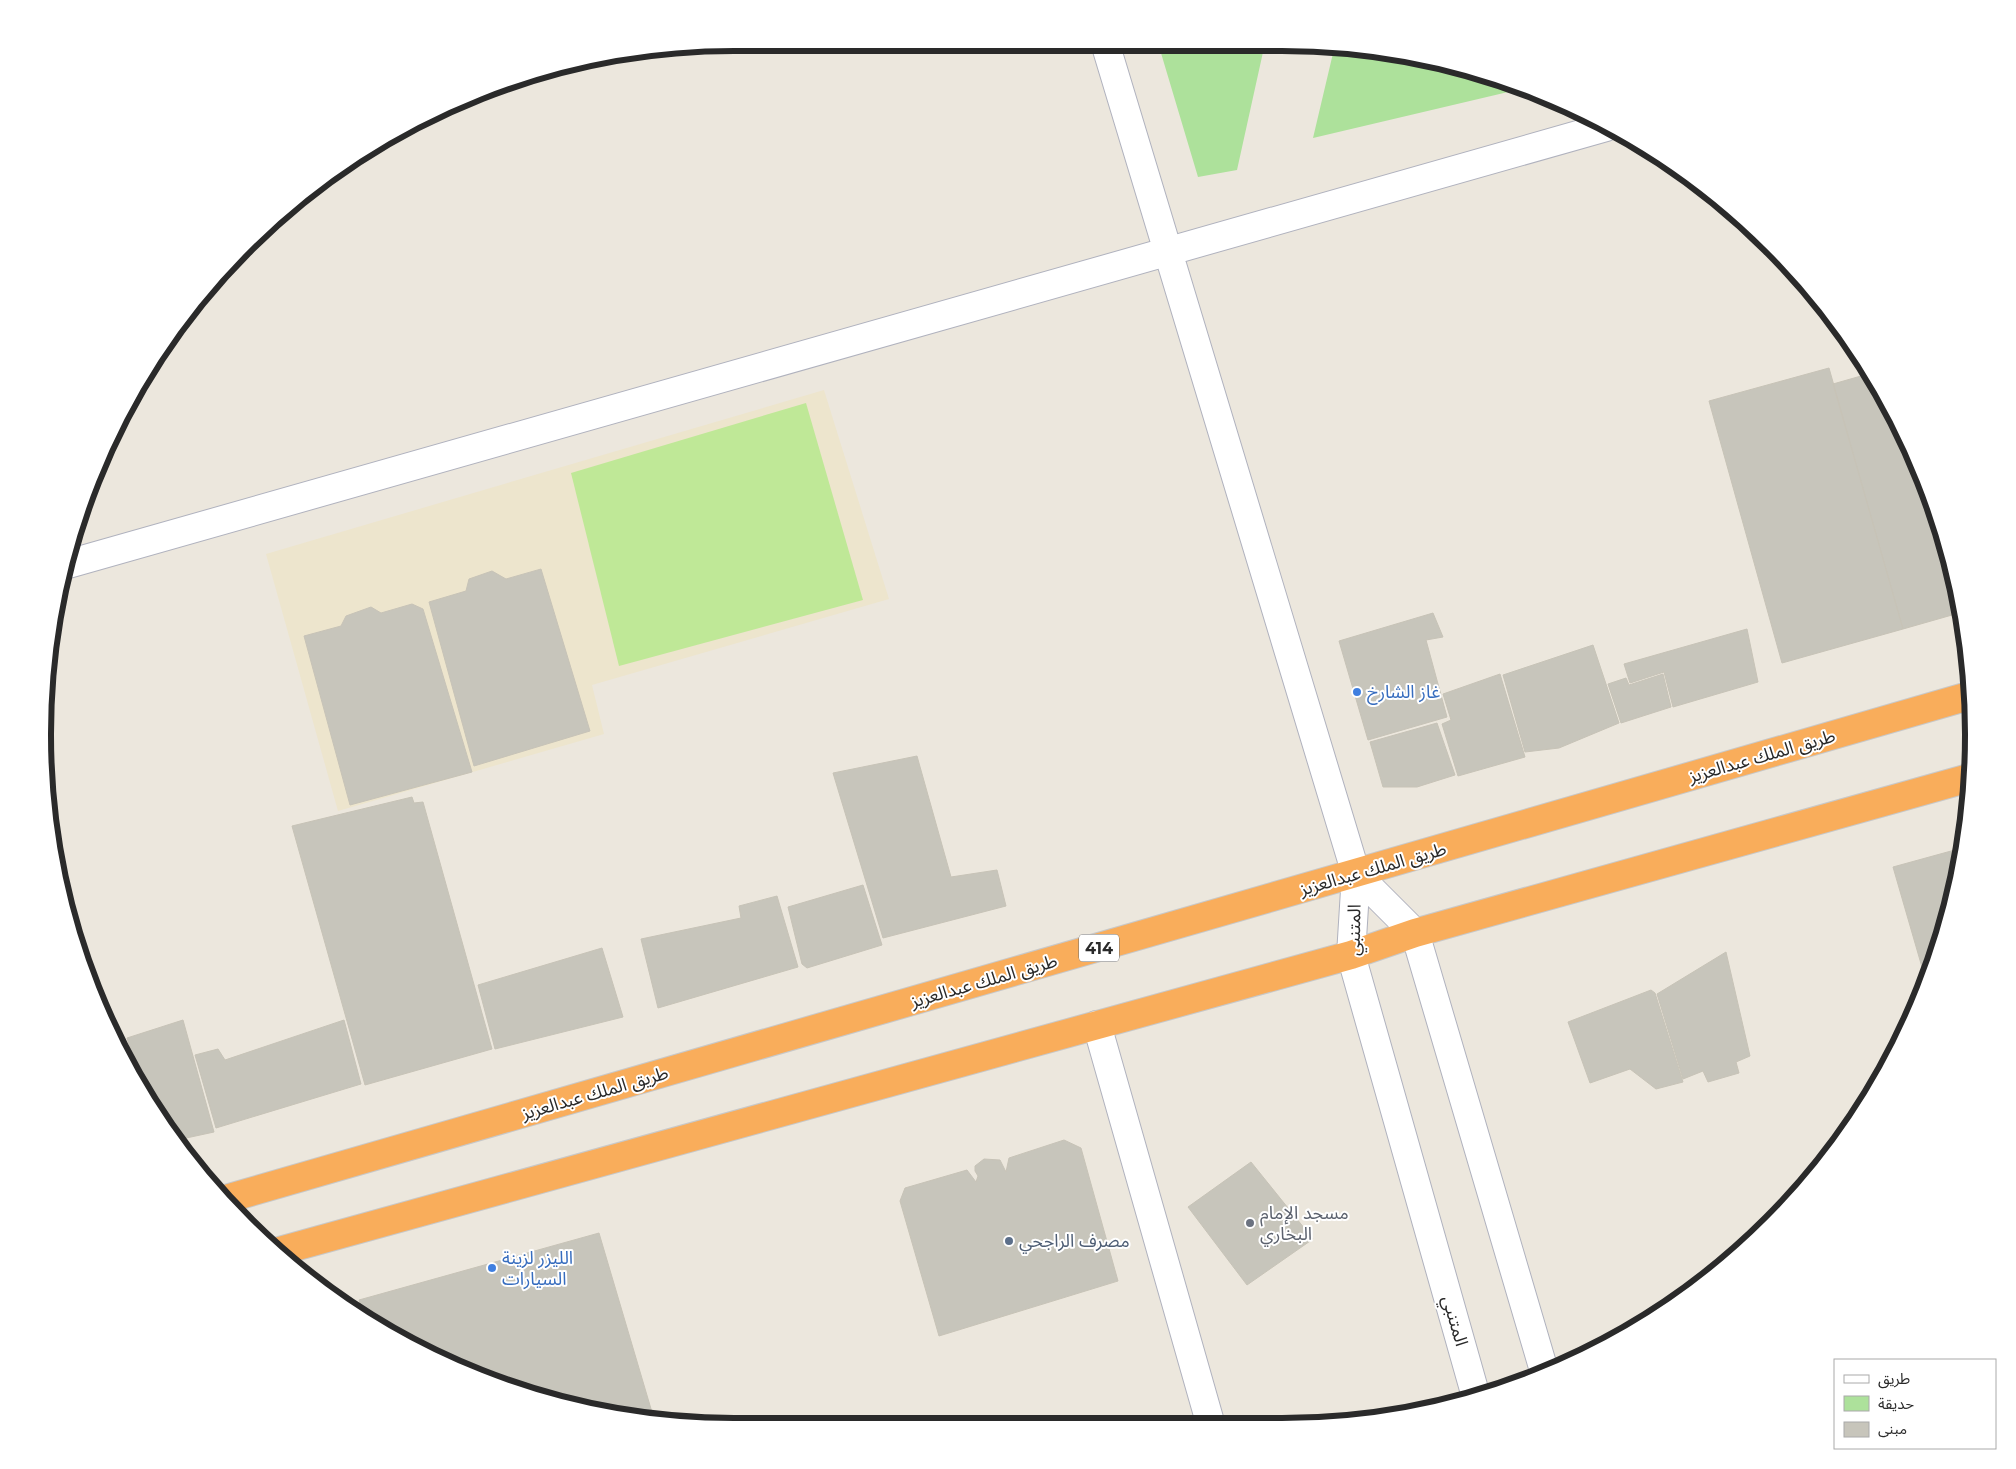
<svg xmlns="http://www.w3.org/2000/svg" width="2016" height="1469" viewBox="0 0 2016 1469" font-family="Montserrat,'Noto Sans Arabic',sans-serif">
  <style>
    .education { fill: #ede5cd }
    .green { fill: #ade19b }
    .pitch { fill: #bfe897 }
    .building { fill: #c7c5bb; stroke: #c7c3b7 }
    .lines { fill: none; stroke-linecap: round; stroke-linejoin: round }
    .street-casing { stroke: #b0b2be; stroke-width: 30 }
    .secondary-casing { stroke: #b0b2be; stroke-width: 30 }
    .highway-casing { stroke: #c8c8c8; stroke-width: 30 }
    .street { stroke: #fff; stroke-width: 28 }
    .secondary { stroke: #fff; stroke-width: 28 }
    .highway { stroke: #f9ad5b; stroke-width: 28 }
    .shop-dot { fill: #3f7fe0; stroke: #fff; stroke-width: 2 }
    .worship-dot { fill: #6b7280; stroke: #fff; stroke-width: 2 }
    .service-dot { fill: #5c6f8a; stroke: #fff; stroke-width: 2 }
    .labels { text-anchor: middle; stroke-width: 4; stroke-linejoin: round; paint-order: stroke }
    .shield { fill: #fff; stroke: #6a6a6a; stroke-width: 1 }
    .shield-label { font-size: 16px; font-weight: bold; fill: #2a2a2a }
    .shop-label { font-size: 18px; fill: #366cbe; stroke: #fff; text-anchor: start }
    .street-label { font-size: 18px; fill: #2a2a2a; stroke: #fff }
    .worship-label { font-size: 18px; fill: #5b616d; stroke: #fff; text-anchor: start }
    .service-label { font-size: 18px; fill: #4e5e75; stroke: #fff; text-anchor: start }
    .rim { fill: none; stroke: #2a2a2a; stroke-width: 6 }
  </style>
  <rect width="100%" height="100%" fill="#ece7dd"/>
  <path class="education" d="M824,390L889,599L592,685L604,734L338,811L266,554Z"/>
  <path class="green" d="M1158,43H1265L1237,170L1198,177Z
    M1334,49L1460,66L1525,88L1313,138Z"/>
  <path class="pitch" d="M806,403L863,600L619,666L571,473Z"/>
  <path class="building" d="M1829,368L1903,629L1782,663L1709,401Z
    M1868,374L1902,428L1950,555L1959,613L1903,629L1833,384Z
    M541,569L590,731L474,766L429,602L466,591L469,579L492,571L506,579Z
    M412,604L423,609L472,772L350,805L304,636L341,626L346,616L371,607L381,613Z
    M1433,613L1443,637L1426,640L1447,717L1368,740L1339,641Z
    M1747,629L1758,682L1673,707L1664,672L1630,683L1624,664Z
    M1593,645L1619,723L1559,748L1525,752L1503,675Z
    M1500,674L1525,757L1458,776L1442,724L1451,720L1443,694Z
    M1663,674L1671,707L1621,723L1608,684L1626,678L1629,685Z
    M1437,723L1455,775L1417,787H1383L1370,742Z
    M917,756L951,877L997,870L1006,906L883,938L833,773Z
    M412,797L414,803L423,802L492,1049L365,1085L292,826Z
    M1962,848L1937,957L1926,981L1893,867Z
    M863,885L882,945L807,968L802,964L788,907Z
    M777,896L798,967L658,1008L641,939L741,918L739,906Z
    M602,948L623,1017L495,1049L478,985Z
    M1726,952L1750,1056L1736,1062L1739,1073L1708,1082L1703,1071L1683,1079L1657,994Z
    M1651,990L1655,993L1683,1082L1656,1089L1630,1069L1590,1083L1568,1022Z
    M183,1020L214,1132L177,1140L136,1069L127,1038Z
    M344,1020L361,1084L216,1128L195,1055L218,1049L225,1060Z
    M1064,1140L1081,1148L1118,1281L939,1336L900,1201L905,1188L967,1170L976,1182L978,1176L975,1171V1166L984,1159L1000,1160L1006,1172L1009,1158Z
    M1251,1162L1313,1239L1247,1285L1188,1207Z
    M599,1233L654,1419L555,1403L389,1334L364,1316L359,1300Z"/>
  <g class="lines">
    <defs>
      <path id="street" d="M1105,43L1356,874
        M68,564L1606,127
        M1097,1025L1210,1422"/>
      <path id="secondary" d="M1356,874L1415,933L1545,1374
        M1356,874L1351,955L1475,1393"/>
      <path id="highway" d="M226,1199L1972,695
        M276,1252L1351,955L1415,933L1969,778"/>
    </defs>
    <use href="#street" class="street-casing"/>
    <use href="#secondary" class="secondary-casing"/>
    <use href="#highway" class="highway-casing"/>
    <use href="#street" class="street"/>
    <use href="#secondary" class="secondary"/>
    <use href="#highway" class="highway"/>
  </g>
  <g class="shop-dot">
    <circle cx="1357" cy="692" r="5"/>
    <circle cx="492" cy="1268" r="5"/>
  </g>
  <circle class="worship-dot" cx="1250" cy="1223" r="5"/>
  <circle class="service-dot" cx="1009" cy="1241" r="5"/>
  <g class="labels">
    <rect class="shield" x="1079" y="934.5" width="40" height="27" rx="4"/>
    <g class="shield-label">
      <text x="1099" y="954">414</text>
    </g>
    <g class="shop-label">
      <text x="1367" y="698">غاز الشارخ</text>
      <text x="502" y="1264">الليزر لزينة<tspan x="502" dy="21">السيارات</tspan></text>
    </g>
    <g class="street-label">
      <text transform="translate(1762 756) rotate(-16)" y="6">طريق الملك عبدالعزيز</text>
      <text transform="translate(1373 869) rotate(-16)" y="6">طريق الملك عبدالعزيز</text>
      <text transform="translate(1354 930) rotate(-89)" y="6">المتنبي</text>
      <text transform="translate(984 981) rotate(-16)" y="6">طريق الملك عبدالعزيز</text>
      <text transform="translate(595 1093) rotate(-16)" y="6">طريق الملك عبدالعزيز</text>
      <text transform="translate(1455 1321) rotate(74)" y="6">المتنبي</text>
    </g>
    <g class="worship-label">
      <text x="1260" y="1219">مسجد الإمام<tspan x="1260" dy="21">البخاري</tspan></text>
    </g>
    <g class="service-label">
      <text x="1019" y="1247">مصرف الراجحي</text>
    </g>
  </g>
  <path d="M0 0H2016V1469H0ZM734 51H1282A683 683 0 0 1 1965 734V735A683 683 0 0 1 1282 1418H734A683 683 0 0 1 51 735V734A683 683 0 0 1 734 51Z" fill="#fff" fill-rule="evenodd"/>
  <path class="rim" d="M734 51H1282A683 683 0 0 1 1965 734V735A683 683 0 0 1 1282 1418H734A683 683 0 0 1 51 735V734A683 683 0 0 1 734 51Z"/>
  <rect x="1834" y="1359" width="162" height="90" fill="#ffffff" stroke="#aaaaaa"/>
  <rect x="1844" y="1375" width="25" height="8" fill="#ffffff" stroke="#aaaaaa"/>
  <text x="1878" y="1384" font-size="15" fill="#2a2a2a">طريق</text>
  <rect x="1844" y="1396" width="25" height="15" fill="#ade19b" stroke="#aaaaaa"/>
  <text x="1878" y="1409" font-size="15" fill="#2a2a2a">حديقة</text>
  <rect x="1844" y="1422" width="25" height="15" fill="#c7c5bb" stroke="#aaaaaa"/>
  <text x="1878" y="1434" font-size="15" fill="#2a2a2a">مبنى</text>
</svg>
